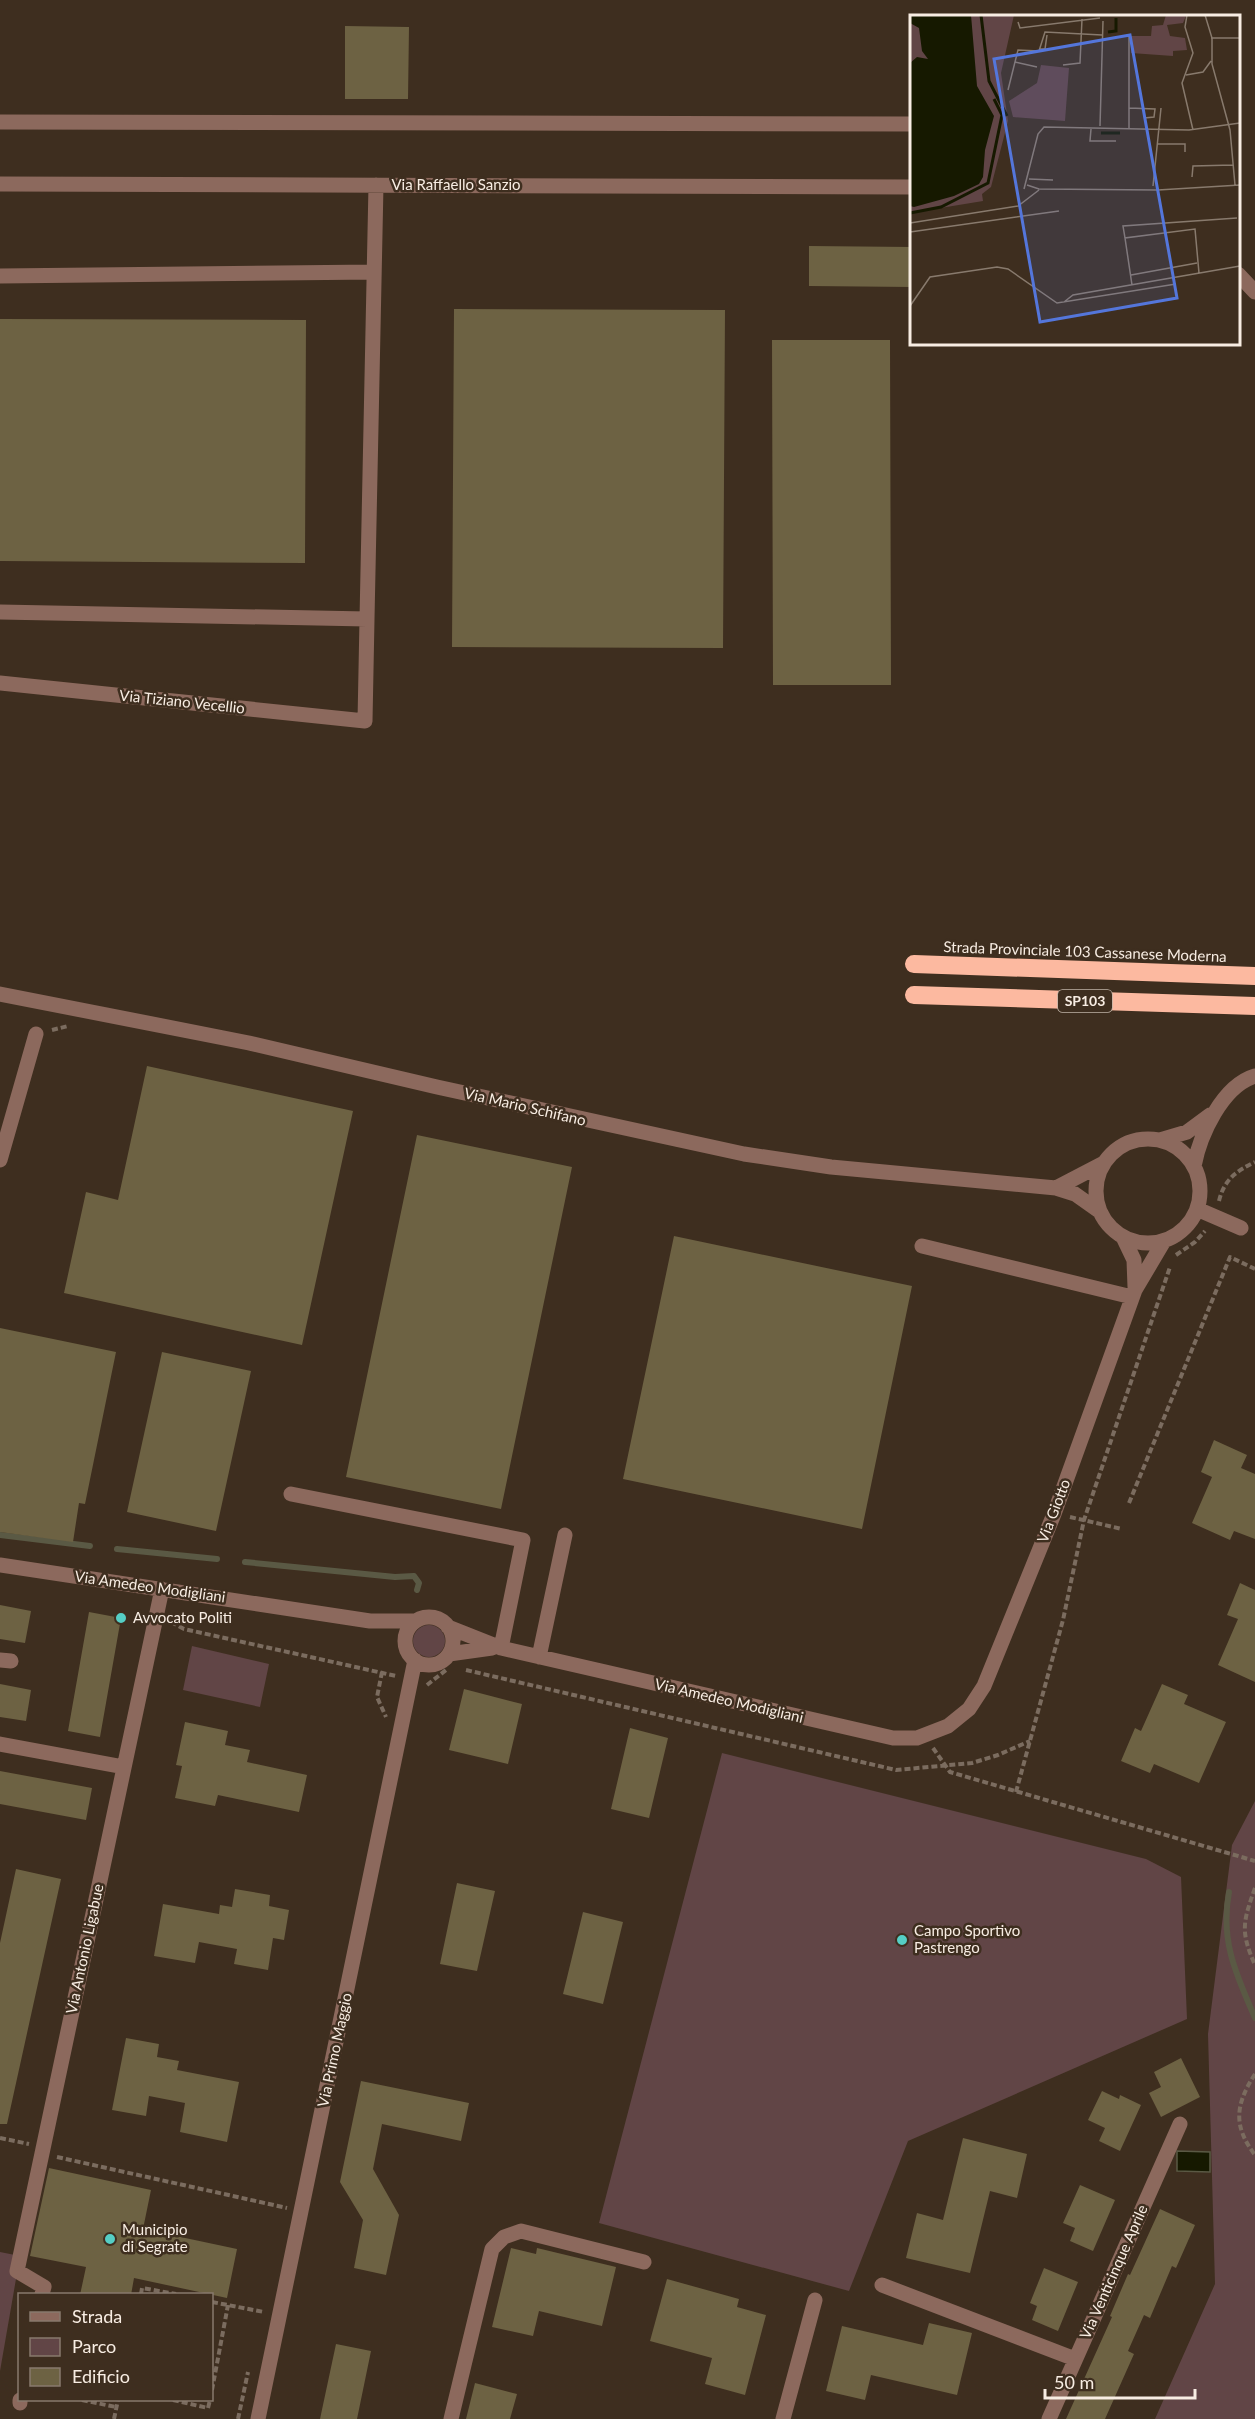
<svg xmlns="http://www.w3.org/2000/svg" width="1255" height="2419" viewBox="0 0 1255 2419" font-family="Lato,sans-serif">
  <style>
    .green { fill: #614546 }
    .water { fill: #161900; stroke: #5a5944; stroke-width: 1.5 }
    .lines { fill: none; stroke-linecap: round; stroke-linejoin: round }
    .stream { stroke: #5a5944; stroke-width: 6 }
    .building { fill: #6d6243 }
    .path { stroke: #7b6c5f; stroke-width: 4; stroke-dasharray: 6 3; stroke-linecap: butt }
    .minor { stroke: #8c695d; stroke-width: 15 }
    .highway { stroke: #fcb9a0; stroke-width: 18 }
    .poi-dot { fill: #55cec5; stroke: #3e2e1f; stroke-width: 2 }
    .labels { text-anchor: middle; stroke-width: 5; stroke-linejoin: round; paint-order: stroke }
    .shield { fill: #3e2e1f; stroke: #c0b4a8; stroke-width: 1.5 }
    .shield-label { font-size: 14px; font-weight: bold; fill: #f8ede3 }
    .street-label { font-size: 15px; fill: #f8ede3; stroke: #3e2e1f }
    .poi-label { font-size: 15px; fill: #f8ede3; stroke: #3e2e1f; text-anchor: start }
    .inset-river { fill: none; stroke: #161900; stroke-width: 3 }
    .inset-road { fill: none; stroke: #887a6d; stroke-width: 1.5 }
    .view { fill: #5476db; fill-opacity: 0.15; stroke: #5476db; stroke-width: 3 }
    .inset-edge { fill: none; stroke: #f8ede3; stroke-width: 3 }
  </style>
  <rect width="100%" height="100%" fill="#3e2e1f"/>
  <path class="green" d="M413 1641a16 16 0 1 1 32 0a16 16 0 1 1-32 0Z
    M192,1646L269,1664L260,1707L183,1690Z
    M722,1753L1146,1859L1181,1877L1187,2019L908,2141L849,2291L599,2223Z
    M1255,1801V2419H1155L1215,2284L1208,2034L1232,1845Z
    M0,2252L20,2256L0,2371Z"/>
  <path class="water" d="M1177,2151L1210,2152V2172L1177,2171Z"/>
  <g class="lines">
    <path class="stream" d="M0,1535L90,1546
      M117,1549L217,1559
      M245,1562L395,1577L414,1576L419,1583L417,1590
      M1229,1892C1220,1941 1236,1974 1255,2018"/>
  </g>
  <path class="building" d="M345,26L409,27L408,99H345Z
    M809,246L912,247V287L809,286Z
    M454,309L725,310L723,648L452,647Z
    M0,319L306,320L305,563L0,561Z
    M772,340H890L891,685H773Z
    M147,1066L353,1111L302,1345L64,1293L86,1192L118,1200Z
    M417,1135L572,1167L501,1509L346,1477Z
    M674,1236L912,1286L862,1529L623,1479Z
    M0,1328L116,1352L85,1504L79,1503L73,1542L0,1532Z
    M162,1352L251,1371L216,1531L127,1512Z
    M1214,1440L1247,1455L1241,1468L1255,1474V1539L1234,1531L1230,1540L1192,1523L1212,1477L1201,1472Z
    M1240,1583L1255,1590V1682L1218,1665L1238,1619L1227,1615Z
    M0,1605L31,1611L25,1643L0,1639Z
    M89,1612L121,1618L100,1737L68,1731Z
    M0,1684L31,1690L26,1721L0,1717Z
    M1162,1684L1188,1695L1184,1704L1226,1722L1199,1783L1154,1764L1150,1773L1121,1761L1135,1728L1141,1731Z
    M464,1689L522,1704L508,1764L449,1750Z
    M185,1722L228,1731L225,1745L250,1750L247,1762L307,1775L299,1812L218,1795L215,1806L175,1798L182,1766L176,1765Z
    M630,1728L668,1738L649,1818L611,1809Z
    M0,1771L92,1788L86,1820L0,1804Z
    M16,1869L61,1879L7,2124H0V1943Z
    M457,1883L495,1891L477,1971L440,1964Z
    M235,1889L270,1895L269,1906L289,1910L284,1940L273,1938L268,1970L234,1964L237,1949L199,1942L195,1963L154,1956L163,1904L219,1914L220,1905L232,1907Z
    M583,1912L623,1922L603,2004L563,1994Z
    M126,2038L159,2044L157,2057L179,2061L177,2070L239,2082L227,2142L180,2132L185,2103L149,2096L146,2116L112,2110Z
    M1181,2058L1200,2097L1161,2117L1149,2093L1161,2087L1154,2072Z
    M361,2081L469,2103L461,2141L382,2124L373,2169L399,2215L386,2275L354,2268L363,2220L340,2182Z
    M1102,2091L1119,2099L1120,2095L1141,2105L1120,2151L1099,2141L1105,2128L1088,2120Z
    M963,2138L1027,2154L1017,2198L990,2191L970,2273L906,2258L917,2213L943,2220Z
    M49,2168L151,2190L143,2229L237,2249L227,2298L134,2278L131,2295H80L86,2267L30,2256Z
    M1080,2185L1115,2200L1093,2251L1070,2241L1075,2228L1063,2223Z
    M1160,2209L1195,2225L1176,2268L1172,2266L1150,2318L1144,2315L1128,2351L1134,2354L1105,2419H1066L1112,2317L1110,2316L1128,2274L1130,2275Z
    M511,2248L536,2254L537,2248L616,2267L602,2326L539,2311L533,2336L492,2327Z
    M1044,2268L1078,2282L1058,2331L1032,2320L1037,2306L1030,2303Z
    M667,2279L739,2299L737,2307L766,2315L745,2395L705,2384L712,2358L650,2341Z
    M929,2323L972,2333L957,2395L871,2375L865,2400L826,2391L842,2326L923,2345Z
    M336,2344L371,2351L357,2419H320Z
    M475,2383L517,2394L510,2419H466Z"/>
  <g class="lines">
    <path class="path" d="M52,1030L68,1026
      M1219,1201C1224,1180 1236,1171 1255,1162
      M1176,1255L1195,1242L1205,1231
      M1129,1503L1230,1257L1255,1269
      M1070,1517L1122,1529
      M171,1622L184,1629L396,1676
      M466,1670L896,1770L972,1763L998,1755L1030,1741
      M382,1672L377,1697L386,1717
      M427,1685L446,1670
      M933,1748L950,1772L1255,1861
      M1016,1792L1063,1620L1084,1520L1170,1267
      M1255,1888C1243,1922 1240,1931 1255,1965
      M1255,2074C1235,2105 1233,2126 1255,2155
      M0,2138L29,2144
      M57,2157L287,2208
      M141,2294L142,2288L176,2294
      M212,2302L264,2312
      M212,2390L228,2305
      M82,2400L116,2407
      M173,2400L208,2408L210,2400
      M114,2419L118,2400
      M238,2419L248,2372"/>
    <path class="minor" d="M0,122L912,124
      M0,184L912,187
      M1238,274L1255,292
      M0,276L374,272
      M0,612L367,619L376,185
      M0,683L365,721L367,619
      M0,994L249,1043L437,1087L744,1154L831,1167L1056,1188L1075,1194L1099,1211
      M1096 1191a52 52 0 1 1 104 0a52 52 0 1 1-104 0Z
      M1160,1140L1187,1132L1210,1115
      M0,1160L36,1034
      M1194,1166C1200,1135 1222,1086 1255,1076
      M1056,1188L1104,1163
      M1197,1209L1241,1228
      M1123,1237L1134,1260L1135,1287
      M922,1246L1132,1297
      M291,1494L523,1540L501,1648
      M0,1565L370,1621H416
      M405 1641a24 24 0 1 1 48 0a24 24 0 1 1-48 0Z
      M448,1627L501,1648L893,1738H917L948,1726L969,1709L984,1686L1054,1514L1135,1290L1164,1241
      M449,1654L492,1648
      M539,1657L565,1535
      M0,1660L11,1661
      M0,1744L124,1767
      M882,2285L1075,2359
      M42,2294L44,2287L17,2271L162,1589
      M20,2403V2400
      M258,2419L415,1660
      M451,2419L492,2249L504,2237L521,2231L644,2262
      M783,2419L815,2300
      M1049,2419L1180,2124"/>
    <path class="highway" d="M914,964L1255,976
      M914,995L1255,1006"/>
  </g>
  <g class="poi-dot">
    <circle cx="121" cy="1618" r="6"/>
    <circle cx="902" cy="1940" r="6"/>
    <circle cx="110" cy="2239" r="6"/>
  </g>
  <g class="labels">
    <rect class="shield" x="1058" y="990" width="54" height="22" rx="4.5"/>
    <g class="shield-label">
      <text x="1085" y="1006">SP103</text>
    </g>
    <g class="street-label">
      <text x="456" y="190">Via Raffaello Sanzio</text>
      <text transform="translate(182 702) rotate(6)" y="5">Via Tiziano Vecellio</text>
      <text transform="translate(1085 952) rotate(2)" y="5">Strada Provinciale 103 Cassanese Moderna</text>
      <text transform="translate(525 1107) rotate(13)" y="5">Via Mario Schifano</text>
      <text transform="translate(1054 1511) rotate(-69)" y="5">Via Giotto</text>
      <text transform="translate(150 1587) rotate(8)" y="5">Via Amedeo Modigliani</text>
      <text transform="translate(729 1701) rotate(13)" y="5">Via Amedeo Modigliani</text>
      <text transform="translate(85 1949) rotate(-78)" y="5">Via Antonio Ligabue</text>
      <text transform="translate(335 2050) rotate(-78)" y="5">Via Primo Maggio</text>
      <text transform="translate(1114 2272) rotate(-66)" y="5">Via Venticinque Aprile</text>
    </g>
    <g class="poi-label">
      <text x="133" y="1623">Avvocato Politi</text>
      <text x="914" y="1936">Campo Sportivo<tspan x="914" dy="17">Pastrengo</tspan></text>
      <text x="122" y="2235">Municipio<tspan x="122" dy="17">di Segrate</tspan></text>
    </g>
  </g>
  <g transform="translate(910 15)">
    <rect width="330" height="330" fill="#3e2e1f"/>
    <path d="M0,0H104L91,58L98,106L81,172L72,179L73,186L0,198ZM256,0L276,1L273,8L257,10L260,21L275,23L277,35L263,36V41L221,38V21H241L242,11L253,10ZM131,50L159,53L155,106L103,102L99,86L127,68Z" fill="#614546"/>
    <path d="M0,0H61L67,71L84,101L75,135L73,162L69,169L44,181L4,192L0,191V48L7,42L18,44L12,36L9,13L0,8Z" fill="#161900"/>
    <path class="inset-river" d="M71,0L79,66L97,101M198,17L206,16V3M191,118H210M0,198L31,192L78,168L92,100L84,84"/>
    <path class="inset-road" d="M277,0L275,12L283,38L272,68L283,115M295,0L302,23V49L320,115L325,170M108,7L110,13L190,3M219,22V113M301,23H330M130,34H135L137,20M105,47L127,52M153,50L170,48L172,4M276,60L293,57L301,46M98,75L108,35L129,36L135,17L192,20M219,93L245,94L244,102L234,103M190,111L193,6M181,114L180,126H206M247,129H275V137M282,162L283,151L323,150M119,164L143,165M117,170L129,174L248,175L330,170M243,171L251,93M114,174L128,119L134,112L279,115L330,108M0,208L108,191L129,175M0,217L149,196M215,223L213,211L327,203M221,260L287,248M222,270L215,223L285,214L289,258M154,287L163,280L330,251M0,291L20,262L87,252L98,254L147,288L266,269"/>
    <path class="view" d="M220,20L267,283L130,307L84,44Z"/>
    <rect width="330" height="330" class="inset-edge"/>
  </g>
  <rect x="18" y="2293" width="195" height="108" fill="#3e2e1f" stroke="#887a6d" stroke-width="1.5"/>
  <rect x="30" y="2312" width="30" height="9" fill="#8c695d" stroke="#887a6d" stroke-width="1.5"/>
  <text x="72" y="2323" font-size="18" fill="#f8ede3">Strada</text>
  <rect x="30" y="2338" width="30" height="18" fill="#614546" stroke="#887a6d" stroke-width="1.5"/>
  <text x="72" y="2353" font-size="18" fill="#f8ede3">Parco</text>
  <rect x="30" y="2368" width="30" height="18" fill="#6d6243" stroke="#887a6d" stroke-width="1.5"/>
  <text x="72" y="2383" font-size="18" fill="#f8ede3">Edificio</text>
  <path d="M1045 2389v9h150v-9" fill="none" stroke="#f8ede3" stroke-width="3"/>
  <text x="1054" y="2389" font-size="18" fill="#f8ede3" stroke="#3e2e1f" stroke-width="4.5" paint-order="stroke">50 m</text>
</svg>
